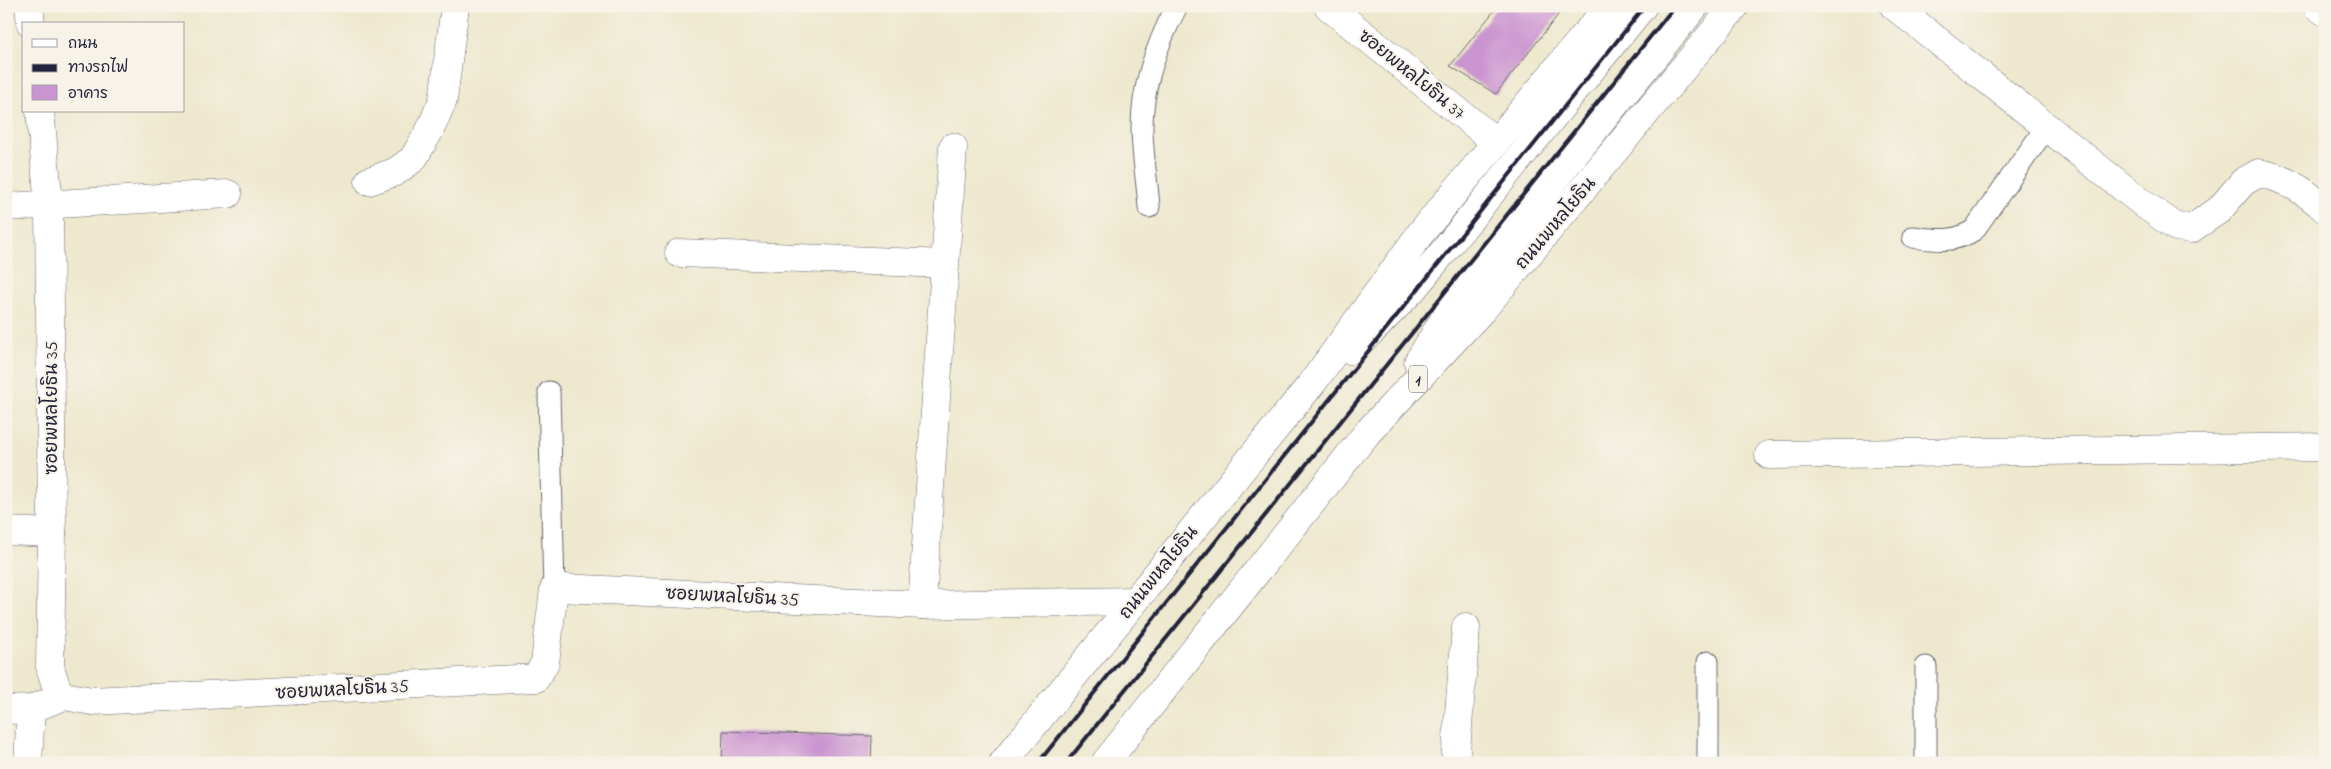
<svg xmlns="http://www.w3.org/2000/svg" width="2331" height="769" viewBox="0 0 2331 769" font-family="'Indie Flower','Playpen Sans Thai',sans-serif">
  <style>
    .building { fill: #ca94d0 }
    .lines { fill: none; stroke-linecap: round; stroke-linejoin: round }
    .lane-casing { stroke: #69676e; stroke-width: 23 }
    .street-casing { stroke: #69676e; stroke-width: 29 }
    .secondary-casing { stroke: #69676e; stroke-width: 29 }
    .primary-casing { stroke: #69676e; stroke-width: 29 }
    .lane { stroke: #fff; stroke-width: 21 }
    .street { stroke: #fff; stroke-width: 28 }
    .secondary { stroke: #fff; stroke-width: 28 }
    .primary { stroke: #fff; stroke-width: 28 }
    .rail { stroke: #22223b; stroke-width: 4 }
    .labels { text-anchor: middle; stroke-width: 4; stroke-linejoin: round; paint-order: stroke }
    .shield { fill: #f7f3e8; stroke: #62616f; stroke-width: 1 }
    .shield-label { font-size: 16px; font-weight: bold; fill: #22223b }
    .street-label { font-size: 18px; fill: #22223b; stroke: #f7f3e8 }
  </style>
  <rect width="100%" height="100%" fill="#f7f3e8"/>
  <filter id="ink" filterUnits="userSpaceOnUse"><feTurbulence type="fractalNoise" baseFrequency=".02" numOctaves="2"/><feDisplacementMap in="SourceGraphic" scale="10" xChannelSelector="R" yChannelSelector="G"/><feConvolveMatrix kernelMatrix="1 2 1 2 8 2 1 2 1" color-interpolation-filters="sRGB"/></filter>
  <filter id="wash" filterUnits="userSpaceOnUse"><feTurbulence type="fractalNoise" baseFrequency=".0096" numOctaves="4" result="noise"/><feDisplacementMap in="SourceGraphic" scale="20" xChannelSelector="R" yChannelSelector="G"/><feGaussianBlur stdDeviation="1.12" result="paint"/><feColorMatrix in="noise" values="0 0 0 0 0 0 0 0 0 0 0 0 0 0 0 0 0 1.4 0 .05"/><feComposite in="paint" operator="in"/></filter>
  <g filter="url(#wash)">
    <rect width="100%" height="100%" fill="#eee8ce"/>
    <g id="blocks">
      <path class="building" d="M1498,6H1565L1496,94L1450,66Z
        M723,731L872,736L871,763H722Z"/>
    </g>
  </g>
  <g filter="url(#ink)">
    <use href="#blocks" fill-opacity="0" stroke="#69676e" stroke-width="1"/>
    <g class="lines">
      <defs>
        <path id="lane" d="M1149,207C1147,180 1142,153 1142,127C1142,86 1158,42 1177,6
          M1913,237C1937,240 1954,243 1974,230L2047,126
          M549,392L554,589
          M1708,662V763
          M1926,763V667"/>
        <path id="street" d="M1328,6L1496,142
          M1894,6L2145,205L2176,227L2191,229L2219,210L2243,182L2259,173C2283,177 2307,192 2325,209
          M2317,6L2325,12
          M369,181L395,172L413,159L430,130L443,100L455,6
          M6,207L228,194
          M679,253L945,264
          M1769,455L2325,447
          M6,531L52,533
          M922,605L953,147
          M6,710L31,709L64,696
          M28,763L31,709
          M1455,763L1466,627"/>
        <path id="secondary" d="M29,6L31,24
          M40,111L49,205L52,533L50,667L57,689L64,696L92,701L536,678L545,663L554,589L561,588L922,605L1135,601"/>
        <path id="primary" d="M1350,350L1371,332L1413,289L1643,6
          M1418,362L1443,321L1479,272L1695,6
          M1003,763L1313,382L1420,234L1609,6
          M1105,763L1367,433L1483,309L1735,6"/>
      </defs>
      <use href="#lane" class="lane-casing"/>
      <use href="#street" class="street-casing"/>
      <use href="#secondary" class="secondary-casing"/>
      <use href="#primary" class="primary-casing"/>
      <use href="#lane" class="lane"/>
      <use href="#street" class="street"/>
      <use href="#secondary" class="secondary"/>
      <use href="#primary" class="primary"/>
      <path class="rail" d="M1038,763L1645,6
        M1066,763L1675,6"/>
    </g>
  </g>
  <g class="labels">
    <rect class="shield" x="1409" y="365.5" width="18" height="27" rx="4"/>
    <g class="shield-label">
      <text x="1418" y="385">1</text>
    </g>
    <g class="street-label">
      <text transform="translate(1412 74) rotate(39)" y="6">ซอยพหลโยธิน 37</text>
      <text transform="translate(1555 223) rotate(-50)" y="6">ถนนพหลโยธิน</text>
      <text transform="translate(51 408) rotate(-90)" y="6">ซอยพหลโยธิน 35</text>
      <text transform="translate(1158 572) rotate(-51)" y="6">ถนนพหลโยธิน</text>
      <text transform="translate(732 596) rotate(3)" y="6">ซอยพหลโยธิน 35</text>
      <text transform="translate(342 689) rotate(-3)" y="6">ซอยพหลโยธิน 35</text>
    </g>
  </g>
  <rect width="2331" height="769" fill="none" stroke="#f7f3e8" stroke-width="25"/>
  <rect x="22" y="22" width="162" height="90" fill="#f7f3e8" stroke="#a29fa3"/>
  <rect x="32" y="39" width="25" height="8" fill="#ffffff" stroke="#a29fa3"/>
  <text x="68" y="48" font-size="15" fill="#22223b">ถนน</text>
  <rect x="32" y="64" width="25" height="8" fill="#22223b" stroke="#a29fa3"/>
  <text x="68" y="72" font-size="15" fill="#22223b">ทางรถไฟ</text>
  <rect x="32" y="85" width="25" height="15" fill="#ca94d0" stroke="#a29fa3"/>
  <text x="68" y="98" font-size="15" fill="#22223b">อาคาร</text>
</svg>
